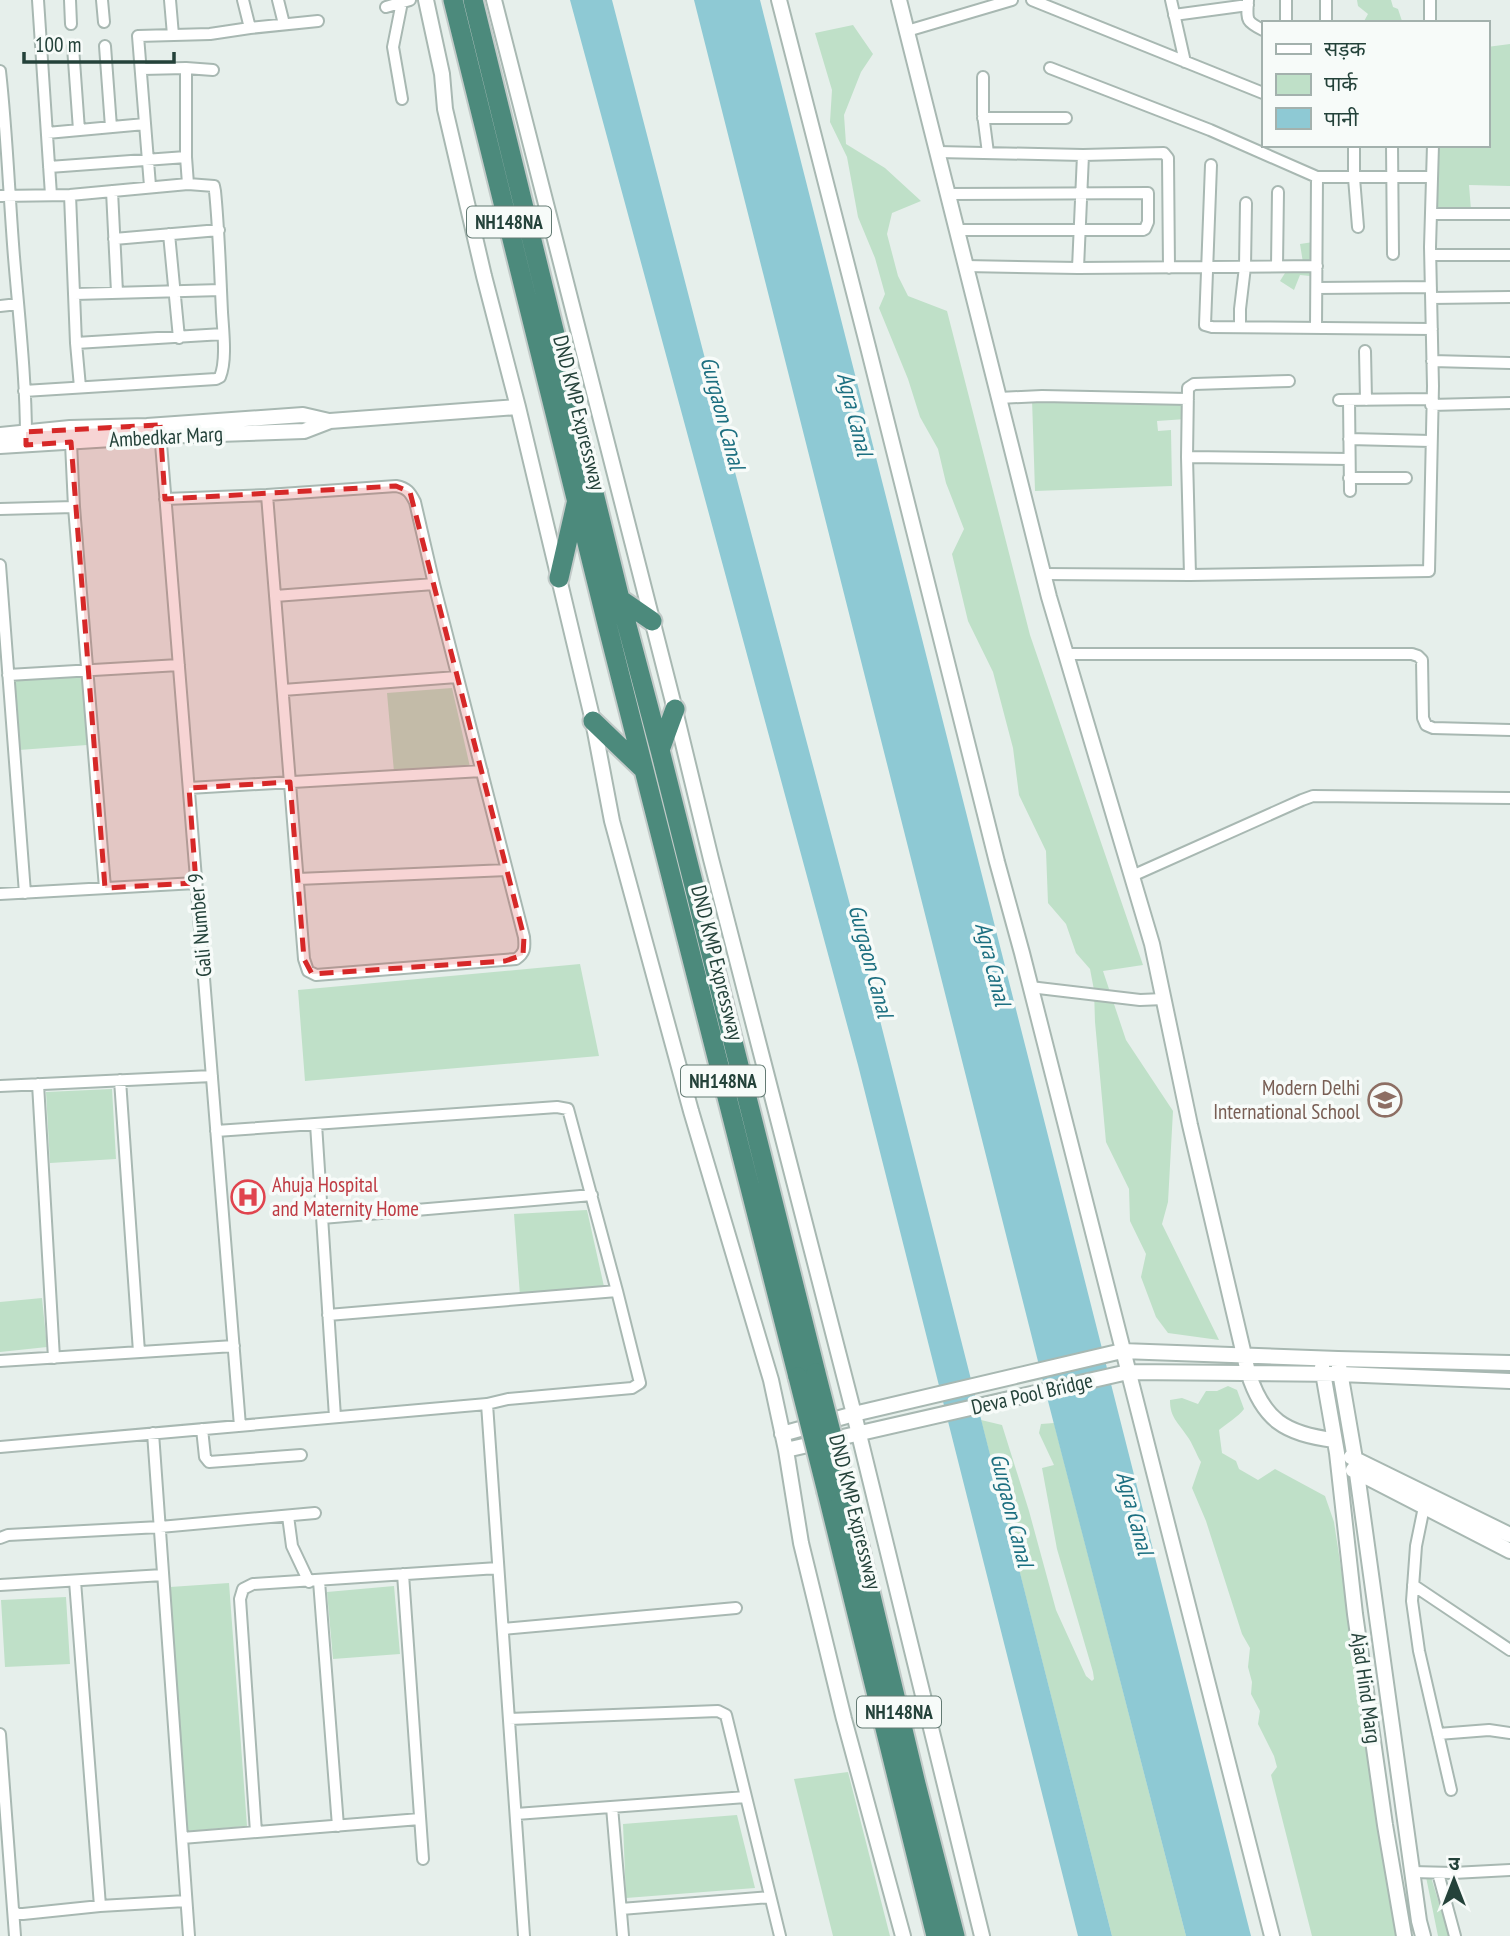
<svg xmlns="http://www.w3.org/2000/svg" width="1510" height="1936" viewBox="0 0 1510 1936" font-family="'PT Sans Narrow','Noto Sans Devanagari',sans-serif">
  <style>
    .green { fill: #bfe0c8 }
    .water { fill: #8ec9d4 }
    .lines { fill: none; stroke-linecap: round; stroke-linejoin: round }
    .minor-casing { stroke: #a8b8b2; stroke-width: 14 }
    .tertiary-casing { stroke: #a8b8b2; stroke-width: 18 }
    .trunk-casing { stroke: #c2cac8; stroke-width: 23 }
    .minor { stroke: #fff; stroke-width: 10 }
    .tertiary { stroke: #fff; stroke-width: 14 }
    .trunk { stroke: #4c8a7c; stroke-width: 19 }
    .trunk-bridge-casing { stroke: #c2cac8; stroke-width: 23; stroke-linecap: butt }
    .trunk-bridge { stroke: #4c8a7c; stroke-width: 19 }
    .marked { fill: #d62828; fill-opacity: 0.2; stroke: #d62828; stroke-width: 5; stroke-dasharray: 14 9; stroke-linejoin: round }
    .labels { text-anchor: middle; stroke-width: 7; stroke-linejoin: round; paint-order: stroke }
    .shield { fill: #f7fbf9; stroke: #637a73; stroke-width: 2 }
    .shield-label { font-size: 19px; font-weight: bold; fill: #24423a }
    .street-label { font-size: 21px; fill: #24423a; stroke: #f7fbf9 }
    .education-label { font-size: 21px; fill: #785e54; stroke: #f7fbf9; text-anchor: end }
    .health-label { font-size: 21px; fill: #be3a42; stroke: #f7fbf9; text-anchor: start }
    .water-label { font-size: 23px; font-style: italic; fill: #1c6f80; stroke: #f7fbf9 }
  </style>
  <rect width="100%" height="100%" fill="#e6efeb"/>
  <path class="green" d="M1357,0H1391L1393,7L1398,9L1402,21L1395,23H1363L1368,14L1358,6Z
    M853,25L873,54L861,72L844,115L846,144L885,168L921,201L892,213L887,234L898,276L908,296L947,311L1030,635L1143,965L1103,971L1126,1040L1173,1111L1168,1202L1162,1224L1219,1340L1168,1333L1156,1317L1141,1277L1146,1254L1130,1221L1129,1189L1106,1142L1095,1022L1094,990L1090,969L1076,953L1066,924L1048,903L1046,851L1019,795L1013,748L993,672L968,621L952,554L964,529L946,483L938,449L920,417L908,379L879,308L885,294L875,258L858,217L847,157L830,122L832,90L815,33Z
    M1510,44V186L1469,185L1471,210L1431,207L1433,145H1487V47Z
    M1320,241L1311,265L1310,276L1300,275L1294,290L1280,281L1285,273L1304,269L1300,244Z
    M1185,394L1186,419L1157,421L1158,431L1171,430L1172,486L1035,491L1032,399Z
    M82,676L87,745L19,750L14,681Z
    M452,688L470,767L394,772L387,693Z
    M580,964L599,1056L305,1081L298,990Z
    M112,1089L116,1159L50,1163L46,1092Z
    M587,1210L605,1291L520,1296L514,1214Z
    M42,1298L47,1347L0,1352V1302Z
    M1228,1386L1237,1390L1244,1409C1238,1417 1227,1423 1219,1430L1222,1453L1236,1461L1239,1469L1258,1480L1275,1469L1325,1496L1334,1522L1397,1936H1312L1271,1775L1277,1767L1274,1756L1258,1724L1260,1711L1251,1694L1252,1682L1248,1667L1250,1648L1242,1634L1206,1521L1192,1488L1201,1462C1196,1454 1193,1444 1187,1436C1178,1422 1170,1418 1170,1400L1182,1398L1198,1404L1206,1391H1217Z
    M981,1420L1002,1425L1029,1511L1056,1610L1086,1676L1092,1681L1094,1679L1093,1672L1057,1549L1042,1468L1054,1465L1039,1433L1041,1424L1054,1423L1186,1936H1112Z
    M229,1583L247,1826L188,1831L170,1587Z
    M394,1586L400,1654L333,1659L327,1592Z
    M66,1597L70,1664L5,1667L1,1600Z
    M848,1772L890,1936H833L794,1779Z
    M737,1815L755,1888L626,1898L623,1824Z
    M1426,1877H1431L1449,1936H1438Z"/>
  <path class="water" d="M570,0H612L710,378L866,965L1112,1936H1078L858,1065Z
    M694,0H760L1251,1936H1186L1048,1401Z"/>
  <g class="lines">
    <defs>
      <path id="minor" d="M38,0L51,195
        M70,0L71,24
        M102,0L104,22
        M170,0L173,35
        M243,0L250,28
        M278,0L284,24
        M1032,0L1263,93
        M1171,0L1185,62
        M1248,0C1247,20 1245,21 1263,30
        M1326,0V23
        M1430,0V23
        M402,2L393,47L402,99
        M386,7L410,0
        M1174,15L1248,5
        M1286,23V0
        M907,31L1012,0
        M105,46L111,127
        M73,47L79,130
        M186,68V157L188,184
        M1050,68L1210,130L1317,177H1432
        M142,69L186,68L213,70
        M0,71C7,133 9,195 14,257C19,317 26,378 26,438
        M983,77V114L988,153
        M983,118H1066
        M47,133L145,124
        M1354,145V178L1358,227
        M1392,145L1393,254
        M938,152L1083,155L1164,153L1168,158L1169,268
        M1211,165L1205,325L1212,327L1432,329
        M49,167L186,157
        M150,186L138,36L210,34L250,28L318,21
        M112,191L117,292
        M947,194L1148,193V222L1145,229L1143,230H956
        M70,195L76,343L80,387
        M0,196L70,195L188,184L214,186L215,191C219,231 220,271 222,312C223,330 227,360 220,377L216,379L24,391
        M1431,214H1510
        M169,234L179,338
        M114,239L219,230
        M1431,255H1510
        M965,266L1078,268L1317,266
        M1277,266L1278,192
        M1078,268L1083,155
        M1317,288L1431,287
        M75,294L221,290
        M1431,298L1510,297
        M0,306L18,304
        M1240,327V309L1245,267L1246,203
        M1316,328L1317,177
        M76,343L223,334
        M1365,351L1366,400
        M1432,361L1510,363
        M999,398L1042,396L1188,399
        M1339,400L1432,399
        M1349,400L1350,491
        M1431,405L1510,403
        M160,431L240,1426
        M1349,439L1431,441
        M71,443L74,507L105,888
        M1187,457L1349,459
        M1349,478H1406
        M165,499L267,495L396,486C407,488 410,492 415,502L434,584L524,937C525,948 525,953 516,959L316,975L308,971L304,959L267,495
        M0,509L74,507
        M0,565L25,893
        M1043,574L1190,575L1429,571L1433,386L1430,247L1433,145
        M1190,575L1187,457L1188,388L1194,384L1289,381
        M275,596L434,584
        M1066,654H1412L1418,656L1422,660L1423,718L1426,725L1433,728L1510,730
        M8,675L179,665
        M283,690L457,677
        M189,788L482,771
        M1132,876L1302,800L1313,796L1510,798
        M298,879L507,870
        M0,894L196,883
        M1030,987L1140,1000L1164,999
        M120,1080L139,1352
        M38,1084L54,1358
        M0,1086L212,1076
        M316,1124L335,1417
        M322,1218L592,1195
        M328,1315L617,1291
        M0,1361L234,1346
        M487,1404L524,1936
        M202,1429L205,1457L209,1462L301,1455
        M153,1433L189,1936
        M0,1447L487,1404L508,1399L632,1388L640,1383L617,1291L568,1109L557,1107L216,1131
        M1424,1507L1416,1546L1412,1601L1419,1651L1451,1790
        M288,1516L292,1546L309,1582
        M0,1538L8,1535L160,1527L315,1513
        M403,1574L423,1859
        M75,1581L100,1906
        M319,1581L338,1826
        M0,1585L163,1575
        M1413,1585L1510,1650
        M503,1629L736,1608
        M509,1719L718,1711L726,1715L780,1936
        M0,1734L15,1936
        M1438,1734L1489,1730L1510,1733
        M612,1807L623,1936
        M516,1814L746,1797
        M256,1832L240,1599L243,1589L253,1584L498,1568
        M182,1838L420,1819
        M1412,1872L1453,1873L1510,1870
        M1438,1873L1455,1936
        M621,1909L770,1897
        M14,1911L17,1914H23L100,1906L186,1901"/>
      <path id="tertiary" d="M426,0L442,74L445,109L484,276L518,407L593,721L612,821L691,1111L771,1380L786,1450L801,1543L844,1719L903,1936
        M494,0L672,698L711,859L854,1414L982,1936
        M779,0L868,347L997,862L1022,953L1272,1936
        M899,0L1049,597L1152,944L1190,1125L1248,1372C1263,1420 1285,1434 1334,1440
        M0,435L70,428L147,426L303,415L329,421
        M0,446L160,436L304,431L330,421L518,407
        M1339,1366L1355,1459L1419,1921L1423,1936
        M1322,1367L1337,1453L1355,1614L1385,1825L1404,1936
        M782,1434L854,1414L1122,1351L1338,1359L1510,1363
        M786,1450L1128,1372L1340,1374L1510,1381
        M1351,1457L1510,1535
        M1353,1470L1510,1551"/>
      <path id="trunk" d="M453,0L608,628L798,1377
        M473,0L620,599L660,750L816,1373
        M559,578L576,504
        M620,599L652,621
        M593,721L643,769
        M660,750L675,709
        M845,1487L916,1784L955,1936
        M827,1492L936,1936"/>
    </defs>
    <use href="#minor" class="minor-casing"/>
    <use href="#tertiary" class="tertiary-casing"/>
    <use href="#trunk" class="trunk-casing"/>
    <use href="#minor" class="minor"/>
    <use href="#tertiary" class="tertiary"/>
    <use href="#trunk" class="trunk"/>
    <defs>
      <path id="trunk-bridge" d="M816,1373L845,1487
        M798,1377L827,1492"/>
    </defs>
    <use href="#trunk-bridge" class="trunk-bridge-casing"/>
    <use href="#trunk-bridge" class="trunk-bridge"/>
  </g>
  <path class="marked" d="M160,425L165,499L396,486L410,492L524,937L523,955L505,961L312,974L304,959L290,782L189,788L196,883L105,888L71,442L26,445V432Z"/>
  <defs>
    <symbol id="school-ring" viewBox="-11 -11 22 22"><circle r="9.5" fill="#f7fbf9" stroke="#8d6e63" stroke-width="1.5"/><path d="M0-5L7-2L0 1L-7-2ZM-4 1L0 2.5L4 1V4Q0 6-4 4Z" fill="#8d6e63"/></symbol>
    <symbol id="hospital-ring" viewBox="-11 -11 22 22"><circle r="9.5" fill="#f7fbf9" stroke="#e0444e" stroke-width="1.5"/><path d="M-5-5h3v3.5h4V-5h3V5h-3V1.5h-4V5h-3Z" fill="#e0444e"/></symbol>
  </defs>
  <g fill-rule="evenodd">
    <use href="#school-ring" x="1366" y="1081" width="38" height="38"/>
    <use href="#hospital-ring" x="229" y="1178" width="38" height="38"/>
  </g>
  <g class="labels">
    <g class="shield">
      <rect x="467" y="206.5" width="84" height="31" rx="5"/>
      <rect x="681" y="1065.5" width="84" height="31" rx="5"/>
      <rect x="857" y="1696.5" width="84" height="31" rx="5"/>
    </g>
    <g class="shield-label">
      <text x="509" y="229">NH148NA</text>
      <text x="723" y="1088">NH148NA</text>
      <text x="899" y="1719">NH148NA</text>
    </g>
    <g class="street-label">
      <text transform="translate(579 413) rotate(76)" y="7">DND KMP Expressway</text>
      <text transform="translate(166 437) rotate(-3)" y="7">Ambedkar Marg</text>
      <text transform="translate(200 925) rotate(-95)" y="7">Gali Number 9</text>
      <text transform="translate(717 963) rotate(76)" y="7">DND KMP Expressway</text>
      <text transform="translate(1032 1394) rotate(-13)" y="7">Deva Pool Bridge</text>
      <text transform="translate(855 1512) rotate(76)" y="7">DND KMP Expressway</text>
      <text transform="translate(1366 1688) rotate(82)" y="7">Ajad Hind Marg</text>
    </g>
    <g class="education-label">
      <text x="1360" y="1095">Modern Delhi<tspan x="1360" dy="24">International School</tspan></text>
    </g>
    <g class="health-label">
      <text x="272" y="1192">Ahuja Hospital<tspan x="272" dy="24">and Maternity Home</tspan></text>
    </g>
    <g class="water-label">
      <text transform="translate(723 413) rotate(75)" y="8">Gurgaon Canal</text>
      <text transform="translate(855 414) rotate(76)" y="8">Agra Canal</text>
      <text transform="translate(871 961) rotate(75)" y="8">Gurgaon Canal</text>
      <text transform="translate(993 964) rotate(76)" y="8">Agra Canal</text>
      <text transform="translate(1012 1510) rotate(76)" y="8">Gurgaon Canal</text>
      <text transform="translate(1135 1513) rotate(75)" y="8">Agra Canal</text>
    </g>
  </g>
  <rect x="1262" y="21" width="228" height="126" fill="#f7fbf9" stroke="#a3b1ad" stroke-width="2"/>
  <rect x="1276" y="44" width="35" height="10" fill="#ffffff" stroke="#a3b1ad" stroke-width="2"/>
  <text x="1324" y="56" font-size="21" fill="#24423a">सड़क</text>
  <rect x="1276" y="74" width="35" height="21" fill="#bfe0c8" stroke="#a3b1ad" stroke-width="2"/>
  <text x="1324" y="91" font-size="21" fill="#24423a">पार्क</text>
  <rect x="1276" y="108" width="35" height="21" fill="#8ec9d4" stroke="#a3b1ad" stroke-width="2"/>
  <text x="1324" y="126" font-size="21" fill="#24423a">पानी</text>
  <g transform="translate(1454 1880)" stroke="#f7fbf9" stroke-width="5" paint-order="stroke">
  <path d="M0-5L12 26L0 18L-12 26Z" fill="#24423a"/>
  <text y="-10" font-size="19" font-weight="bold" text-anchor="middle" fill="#24423a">उ</text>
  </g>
  <path d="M24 52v10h150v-10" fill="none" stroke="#24423a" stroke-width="3.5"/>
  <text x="35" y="52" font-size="21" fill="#24423a" stroke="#f7fbf9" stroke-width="5" paint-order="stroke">100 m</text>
</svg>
